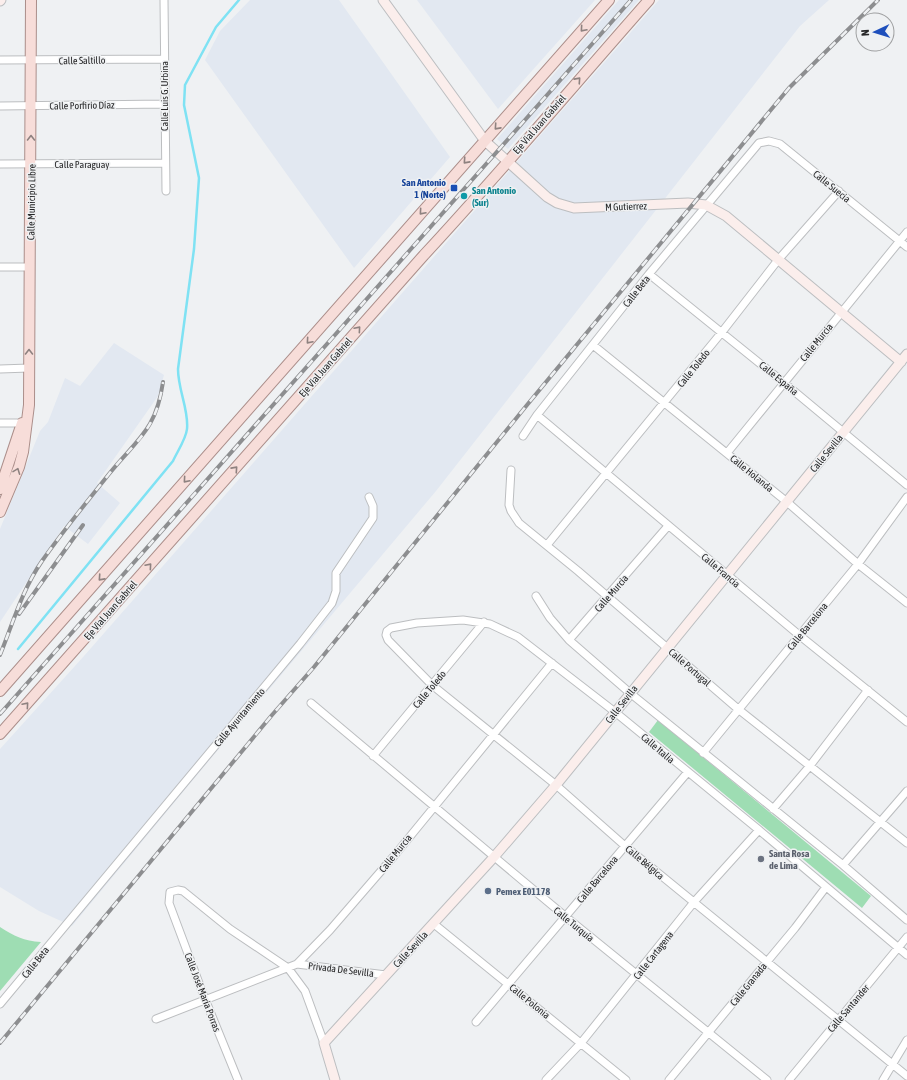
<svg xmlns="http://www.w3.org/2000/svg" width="907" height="1080" viewBox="0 0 907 1080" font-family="'Asap Condensed',sans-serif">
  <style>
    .built { fill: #e2e8f1 }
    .green { fill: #9eddb3 }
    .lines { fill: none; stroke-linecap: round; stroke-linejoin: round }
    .stream { stroke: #7fe2f3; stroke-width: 2.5 }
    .street-casing { stroke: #bcbec0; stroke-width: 9 }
    .secondary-casing { stroke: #bcbec0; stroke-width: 11 }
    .primary-casing { stroke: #ab8e8a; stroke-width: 12 }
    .street { stroke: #fff; stroke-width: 7 }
    .secondary { stroke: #fbeeec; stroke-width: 9 }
    .primary { stroke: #f7ddd9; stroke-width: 10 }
    .rail-casing { stroke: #8d8e90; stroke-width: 4 }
    .rail { stroke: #eff1f3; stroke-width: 2.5; stroke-dasharray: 8; stroke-linecap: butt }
    .oneway { stroke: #8e8280 }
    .transit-dot { fill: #1a4fb4; stroke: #eff1f3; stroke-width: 1.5 }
    .culture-dot { fill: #0f9aa8; stroke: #eff1f3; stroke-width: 1.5 }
    .worship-dot { fill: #6b7280; stroke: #eff1f3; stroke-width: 1.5 }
    .service-dot { fill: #5c6f8a; stroke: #eff1f3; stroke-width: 1.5 }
    .labels { text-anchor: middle; stroke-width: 3; stroke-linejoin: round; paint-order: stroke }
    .street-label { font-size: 10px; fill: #262627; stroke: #eff1f3 }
    .transit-label { font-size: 10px; font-weight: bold; fill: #164399; stroke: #eff1f3; text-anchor: end }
    .culture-label { font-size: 10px; font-weight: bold; fill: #0d838f; stroke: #eff1f3; text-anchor: start }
    .worship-label { font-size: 10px; font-weight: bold; fill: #5b616d; stroke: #eff1f3; text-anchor: start }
    .service-label { font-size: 10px; font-weight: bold; fill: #4e5e75; stroke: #eff1f3; text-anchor: start }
  </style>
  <rect width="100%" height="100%" fill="#eff1f3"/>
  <path class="built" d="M250,0H339L450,157L354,268L205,60L220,31Z
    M417,0H595L498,109Z
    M619,0H639L508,149L497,139Z
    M659,0H829L800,26L436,491L212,757L72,926L39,911L0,887V749L84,656Z
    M114,343L164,375L158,396L97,483L120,503L88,544L64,526L0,622V529L40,431L48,422L65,378L80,386Z"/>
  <path class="green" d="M658,720L871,896L862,908L649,732Z
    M0,927C14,936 24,941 41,942L0,991Z"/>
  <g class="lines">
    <path class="stream" d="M18,649L173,461C177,452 186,439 187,429C189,410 178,390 178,369L194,249L199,178L184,105L185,85L216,27L239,0"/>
    <defs>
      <path id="street" d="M164,0L166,191
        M0,60L164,59
        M0,106L165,104
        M0,164L165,163
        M0,267H30
        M649,274L783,382L907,485
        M593,345L787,502L858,564L907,603
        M0,369L29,368
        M537,415L799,635L907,722
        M0,423H26
        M523,436L537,415L649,274L759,143L769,141L780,144L907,247
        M727,453L907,232
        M511,470L509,505L511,511L519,523L578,571L738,709L907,843
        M547,545L722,332L778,260L839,191
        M536,596L550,618L569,640L630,693L843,865L907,920
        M569,640L668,526
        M311,703L566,917L767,1080
        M703,753L858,564L907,497
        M373,756L484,622
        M773,809L809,767L868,690
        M843,865L907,791
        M434,924L626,1080
        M907,955L759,830L615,712L518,637L490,624L463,620L417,623L391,628L387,631L386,635L388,640L432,685L556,785L625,846L907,1076
        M297,964L386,975
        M0,1004L300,644L332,603L336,591V573L373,518V506L369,497
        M156,1019L297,964L330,930L394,856L552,663
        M476,1022L687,773
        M238,1080L205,999L169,903L170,892L178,890L183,891L230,929L288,968L305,991L324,1043
        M546,1080L581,1043L694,902L759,830
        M669,1080L795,928L826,887
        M789,1080L907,937
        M883,1080L907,1040"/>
      <path id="secondary" d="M383,0L485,141L547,197L557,203L574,208L688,203L706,205L726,216L901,362
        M0,1L1,0
        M335,1080L324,1043L494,857L556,785L907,354"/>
      <path id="primary" d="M0,489L22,423
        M0,512L19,467L23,452L29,405L31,0
        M0,691L609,0
        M0,734L424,255C501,172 574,85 649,0"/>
    </defs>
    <use href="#street" class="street-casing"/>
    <use href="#secondary" class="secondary-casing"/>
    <use href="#primary" class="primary-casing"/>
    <use href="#street" class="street"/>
    <use href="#secondary" class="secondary"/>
    <use href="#primary" class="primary"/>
    <defs>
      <path id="rail" d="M19,614L83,525
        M0,655C13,623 22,590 42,561C63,531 86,503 109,474C137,439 156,431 163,382
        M0,714L631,0
        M0,1043L272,715L314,667L527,405L789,88L878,0"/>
    </defs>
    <use href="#rail" class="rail-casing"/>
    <use href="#rail" class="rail"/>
  </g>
  <defs><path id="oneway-chevron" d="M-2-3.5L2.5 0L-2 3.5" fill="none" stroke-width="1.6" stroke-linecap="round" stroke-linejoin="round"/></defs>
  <g class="oneway">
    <use href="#oneway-chevron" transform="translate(583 29) rotate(131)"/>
    <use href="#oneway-chevron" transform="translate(578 80) rotate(-48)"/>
    <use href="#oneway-chevron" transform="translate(497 127) rotate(132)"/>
    <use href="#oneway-chevron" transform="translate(31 138) rotate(-90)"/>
    <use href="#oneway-chevron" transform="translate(466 161) rotate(132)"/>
    <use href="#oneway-chevron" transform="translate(422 212) rotate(131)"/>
    <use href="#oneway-chevron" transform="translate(358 329) rotate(-49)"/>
    <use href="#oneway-chevron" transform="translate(309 341) rotate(131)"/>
    <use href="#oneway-chevron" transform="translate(29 352) rotate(-90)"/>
    <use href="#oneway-chevron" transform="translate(235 469) rotate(-48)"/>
    <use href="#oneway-chevron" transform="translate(17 471) rotate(-69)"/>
    <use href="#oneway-chevron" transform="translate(186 480) rotate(131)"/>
    <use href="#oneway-chevron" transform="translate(149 566) rotate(-49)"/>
    <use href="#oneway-chevron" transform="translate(101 578) rotate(132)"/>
    <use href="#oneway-chevron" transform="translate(26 705) rotate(-49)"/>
  </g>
  <rect class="transit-dot" x="450" y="184" width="8" height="8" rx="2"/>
  <circle class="culture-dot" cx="464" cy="196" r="4"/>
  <circle class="worship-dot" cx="761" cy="859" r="4"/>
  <circle class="service-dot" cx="488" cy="891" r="4"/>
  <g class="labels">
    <g class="street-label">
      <text transform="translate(82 60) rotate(-1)" y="4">Calle Saltillo</text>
      <text transform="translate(164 96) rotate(-90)" y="4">Calle Luis G. Urbina</text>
      <text transform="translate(82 105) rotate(-1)" y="4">Calle Porfirio Díaz</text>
      <text transform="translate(539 124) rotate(-49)" y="4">Eje Vial Juan Gabriel</text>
      <text x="82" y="168">Calle Paraguay</text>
      <text transform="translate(832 186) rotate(39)" y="4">Calle Suecia</text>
      <text transform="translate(31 202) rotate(-89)" y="4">Calle Municipio Libre</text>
      <text transform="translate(626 206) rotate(-2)" y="4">M Gutierrez</text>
      <text transform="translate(636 291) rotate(-52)" y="4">Calle Beta</text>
      <text transform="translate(816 342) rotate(-51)" y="4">Calle Murcia</text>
      <text transform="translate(325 367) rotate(-49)" y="4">Eje Vial Juan Gabriel</text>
      <text transform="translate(693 368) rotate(-51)" y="4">Calle Toledo</text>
      <text transform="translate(779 378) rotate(39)" y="4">Calle España</text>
      <text transform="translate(826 453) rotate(-51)" y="4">Calle Sevilla</text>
      <text transform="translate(752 473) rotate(39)" y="4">Calle Holanda</text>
      <text transform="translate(721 570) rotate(40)" y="4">Calle Francia</text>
      <text transform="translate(611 593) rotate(-49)" y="4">Calle Murcia</text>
      <text transform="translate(110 610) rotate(-49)" y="4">Eje Vial Juan Gabriel</text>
      <text transform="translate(807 626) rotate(-51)" y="4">Calle Barcelona</text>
      <text transform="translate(690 667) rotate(41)" y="4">Calle Portugal</text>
      <text transform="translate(429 689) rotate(-50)" y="4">Calle Toledo</text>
      <text transform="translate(621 704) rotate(-52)" y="4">Calle Sevilla</text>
      <text transform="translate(239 717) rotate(-50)" y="4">Calle Ayuntamiento</text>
      <text transform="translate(658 748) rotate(40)" y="4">Calle Italia</text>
      <text transform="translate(395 853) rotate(-51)" y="4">Calle Murcia</text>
      <text transform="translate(645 862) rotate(40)" y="4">Calle Bélgica</text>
      <text transform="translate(597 879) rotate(-50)" y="4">Calle Barcelona</text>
      <text transform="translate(574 924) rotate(39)" y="4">Calle Turquía</text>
      <text transform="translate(410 949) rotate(-47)" y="4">Calle Sevilla</text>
      <text transform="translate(653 955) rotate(-52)" y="4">Calle Cartagena</text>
      <text transform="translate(35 962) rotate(-51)" y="4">Calle Beta</text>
      <text transform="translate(341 969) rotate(7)" y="4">Privada De Sevilla</text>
      <text transform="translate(748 984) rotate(-51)" y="4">Calle Granada</text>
      <text transform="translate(203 992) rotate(69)" y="4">Calle José María Porras</text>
      <text transform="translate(530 1001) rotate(39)" y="4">Calle Polonia</text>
      <text transform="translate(848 1008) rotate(-50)" y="4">Calle Santander</text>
    </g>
    <g class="transit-label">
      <text x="446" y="186">San Antonio<tspan x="446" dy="12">1 (Norte)</tspan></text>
    </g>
    <g class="culture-label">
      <text x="472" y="194">San Antonio<tspan x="472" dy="12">(Sur)</tspan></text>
    </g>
    <g class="worship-label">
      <text x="769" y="857">Santa Rosa<tspan x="769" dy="12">de Lima</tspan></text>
    </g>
    <g class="service-label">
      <text x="496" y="895">Pemex E01178</text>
    </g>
  </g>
  <g transform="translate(875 32) rotate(266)"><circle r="19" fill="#eff1f3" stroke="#9fa0a1"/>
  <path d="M0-3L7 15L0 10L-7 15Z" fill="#1e4fbc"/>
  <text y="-6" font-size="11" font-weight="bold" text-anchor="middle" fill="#262627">N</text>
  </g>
</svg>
